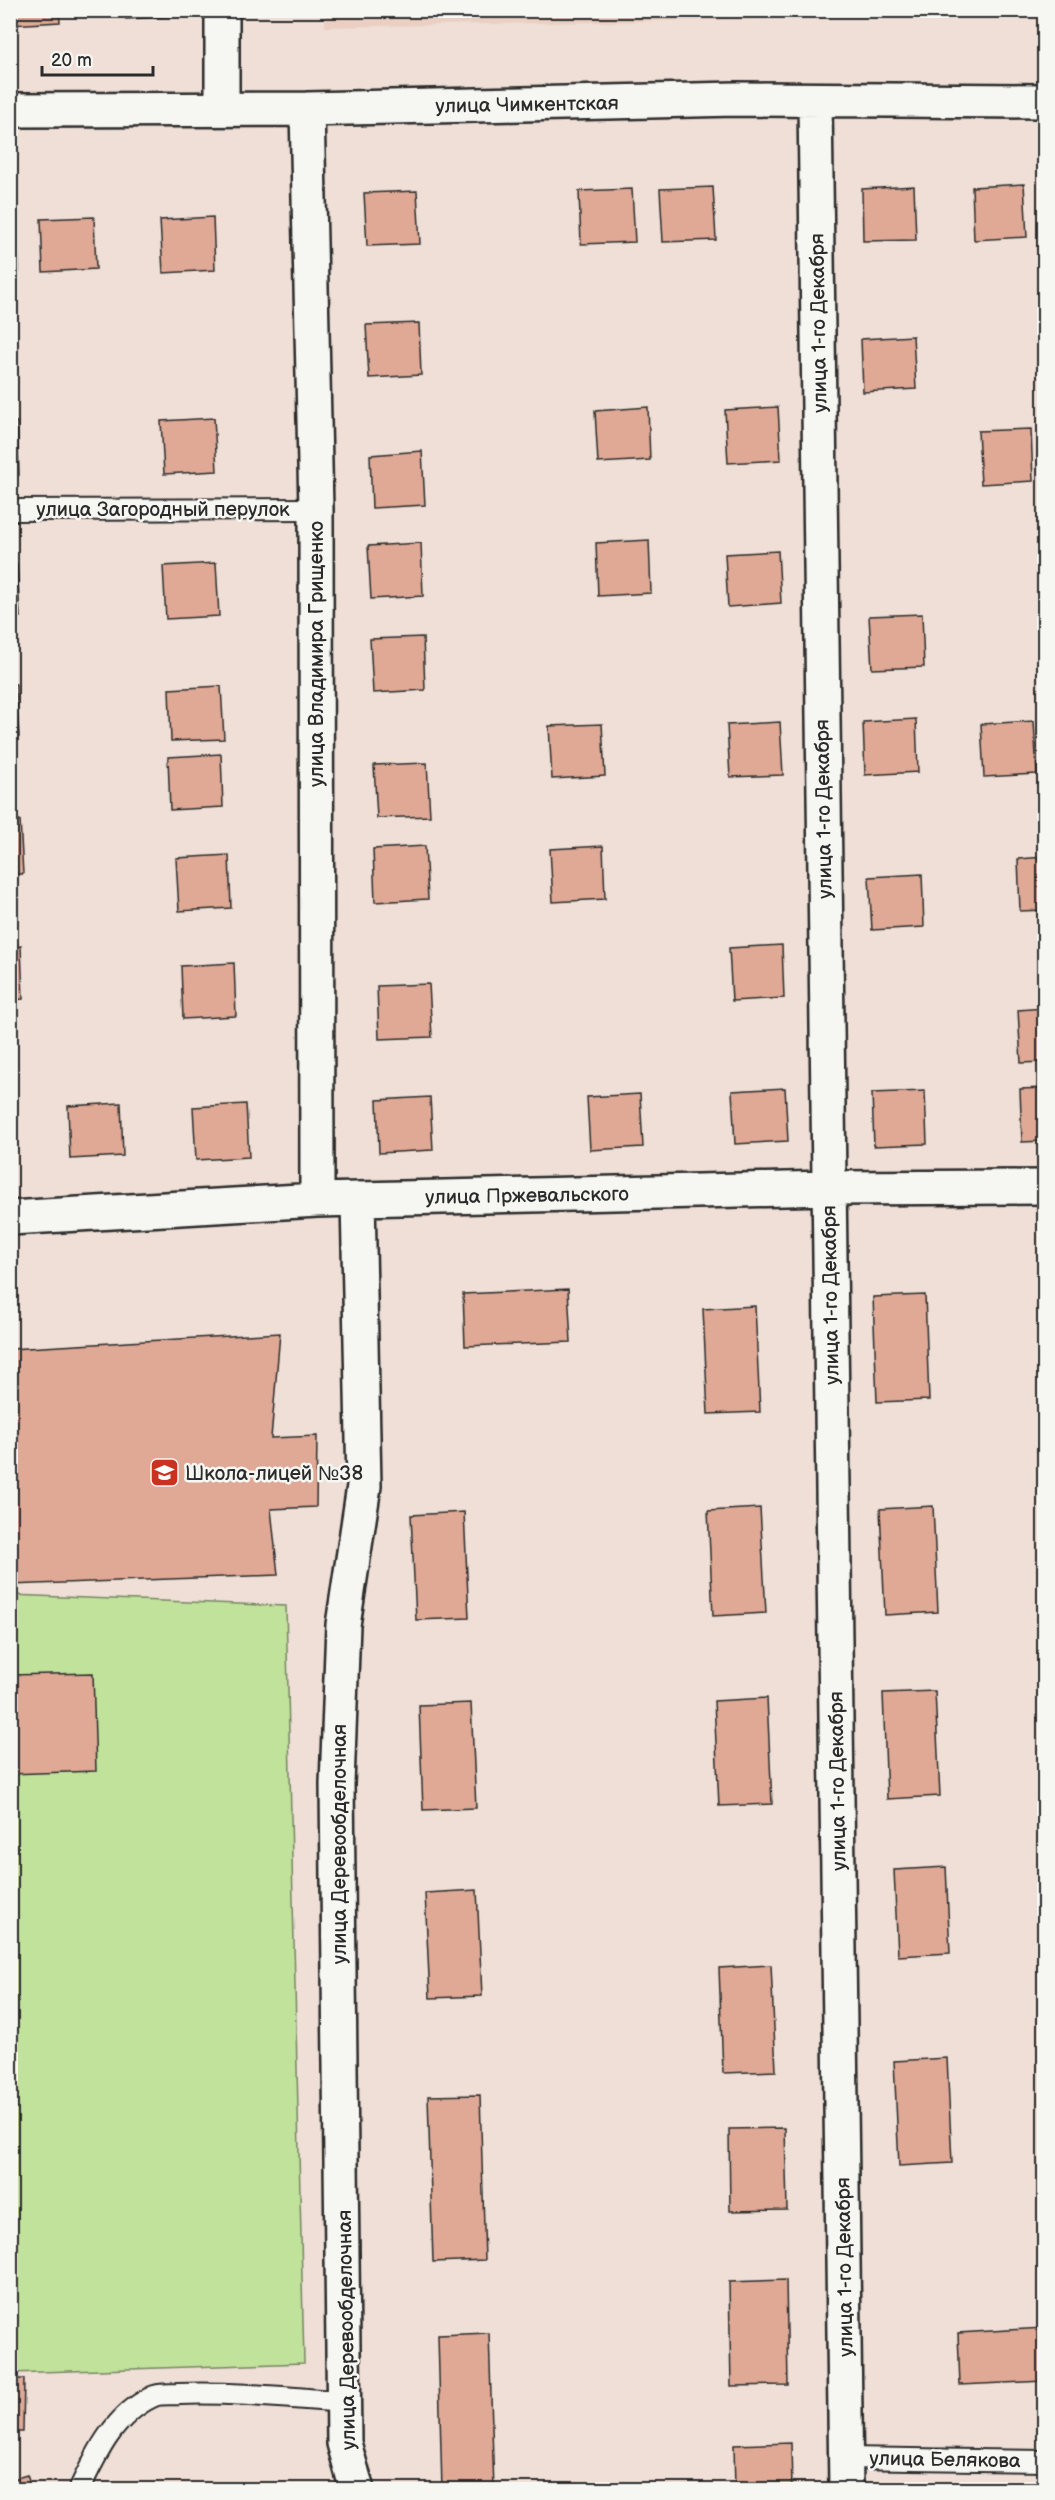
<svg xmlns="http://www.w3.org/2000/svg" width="1055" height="2500" viewBox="0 0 1055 2500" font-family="'Balsamiq Sans',sans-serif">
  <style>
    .built { fill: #eacfc2 }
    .green { fill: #c1e29b; stroke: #768663; stroke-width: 1.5 }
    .building { fill: #dfa995; stroke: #2b2b2b; stroke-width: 1.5 }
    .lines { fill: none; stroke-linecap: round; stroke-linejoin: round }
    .service-casing { stroke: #2b2b2b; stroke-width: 24 }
    .minor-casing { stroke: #2b2b2b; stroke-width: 38 }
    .service { stroke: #f6f6f2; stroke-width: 20 }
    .minor { stroke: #f6f6f2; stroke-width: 33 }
    .labels { text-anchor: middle; stroke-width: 5; stroke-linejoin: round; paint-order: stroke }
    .street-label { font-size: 20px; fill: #2b2b2b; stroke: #f6f6f2 }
    .poi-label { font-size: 20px; fill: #2b2b2b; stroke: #f6f6f2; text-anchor: start }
  </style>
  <rect width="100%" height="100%" fill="#efdfd6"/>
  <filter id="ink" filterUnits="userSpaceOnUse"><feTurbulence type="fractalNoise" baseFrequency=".0167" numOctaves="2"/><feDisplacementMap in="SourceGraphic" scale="12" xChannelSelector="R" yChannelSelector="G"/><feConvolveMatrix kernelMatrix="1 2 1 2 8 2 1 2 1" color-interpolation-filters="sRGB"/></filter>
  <g filter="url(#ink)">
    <path class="built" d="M1044,10V14L325,27V10Z"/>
    <path class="green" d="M11,1595L286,1606L304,2363L11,2373Z"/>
    <path class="building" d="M10,10H59L60,22L10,25Z
      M125,10H178L179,16L126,19Z
      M1024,184L1027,237L974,240L972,187Z
      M914,186L916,240L863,241L862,189Z
      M713,187L716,240L663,242L660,189Z
      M632,189L635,242L581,244L579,191Z
      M417,191L420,244L367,246L364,193Z
      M94,217L96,269L43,272L41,219Z
      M213,217L215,270L163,273L160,220Z
      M10,219H17L19,271L10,272Z
      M419,323L421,375L369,378L366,325Z
      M913,336L916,389L863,392L861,339Z
      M648,407L650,460L598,463L595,411Z
      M778,407L781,460L728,463L725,410Z
      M214,418L217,471L164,474L161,421Z
      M10,422H17L19,475L10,476Z
      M1031,429L1033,481L981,484L978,431Z
      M422,451L425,505L372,508L370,455Z
      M649,540L651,593L598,596L596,543Z
      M421,543L423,596L371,599L368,546Z
      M778,551L781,603L728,607L725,554Z
      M216,563L219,616L166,619L163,566Z
      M10,564H17L20,617H10Z
      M922,614L924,667L872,669L869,616Z
      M423,637L425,690L373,693L370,639Z
      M10,684H16L19,737H10Z
      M221,686L224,739L171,741L169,689Z
      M916,719L918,772L865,775L863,722Z
      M1034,721L1037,774L984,777L981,724Z
      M780,722L783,775L730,777L727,725Z
      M602,724L605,776L552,779L549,726Z
      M221,754L223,807L170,810L168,757Z
      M427,763L430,816L377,818L374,765Z
      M20,820L23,874H10V821Z
      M425,846L428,899L375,902L373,849Z
      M603,846L605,899L553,902L550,849Z
      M229,855L231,908L179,911L176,858Z
      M1044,857V910L1020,911L1018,859Z
      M922,874L924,927L872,930L869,877Z
      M782,945L784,998L732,1001L729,948Z
      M21,946L23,999L10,1000V947Z
      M234,963L236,1016L183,1019L181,966Z
      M429,984L432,1037L379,1039L377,986Z
      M1044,1008V1062L1021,1063L1018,1010Z
      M785,1088L788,1141L735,1144L732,1091Z
      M1044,1088V1141L1022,1142L1020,1089Z
      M925,1091L927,1144L874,1146L872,1093Z
      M640,1094L643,1147L590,1150L587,1097Z
      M430,1097L433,1150L379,1153L377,1100Z
      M121,1103L123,1156L70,1159L68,1106Z
      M246,1104L249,1157L196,1160L193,1107Z
      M568,1289L571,1342L465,1346L463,1294Z
      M925,1295L929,1400L877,1402L873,1297Z
      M755,1306L760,1412L708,1414L703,1309Z
      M280,1333L271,1438L317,1436L316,1507L271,1509L278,1575L10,1585V1349Z
      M933,1506L938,1612L885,1615L880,1509Z
      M760,1508L766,1613L713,1616L708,1511Z
      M464,1512L469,1618L416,1620L411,1515Z
      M93,1673L96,1771L10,1774V1675Z
      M935,1691L940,1796L887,1799L883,1693Z
      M767,1698L772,1804L719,1806L714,1701Z
      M471,1703L476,1808L423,1810L419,1705Z
      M946,1867L950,1953L898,1956L894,1870Z
      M477,1890L482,1996L430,1998L425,1893Z
      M771,1965L776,2071L723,2073L719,1968Z
      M947,2058L952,2163L899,2166L894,2061Z
      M480,2095L485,2260L433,2262L428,2096Z
      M785,2128L787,2210L730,2211L729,2129Z
      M786,2280L788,2385L731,2386L729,2282Z
      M1044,2328V2381L960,2385L958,2333Z
      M489,2333L494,2490H442L438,2335Z
      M10,2379H24L23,2432H10Z
      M791,2443L792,2490H735L734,2445Z
      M27,2475L32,2490H10V2480Z"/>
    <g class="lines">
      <defs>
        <path id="service" d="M10,510L316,509
          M846,2458L1044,2461
          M79,2490C96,2454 114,2415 152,2397C159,2393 171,2395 179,2394C234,2392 290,2398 345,2402"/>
        <path id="minor" d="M222,10V108
          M815,101L846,2490
          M307,109L316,509L317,1200
          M10,110L307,109L736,99L1044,101
          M10,1218L317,1200L828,1188L1044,1187
          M357,2490L344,2443L337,1784L343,1625L364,1486L358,1199"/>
      </defs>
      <use href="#service" class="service-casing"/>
      <use href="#minor" class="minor-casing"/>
      <use href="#service" class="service"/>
      <use href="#minor" class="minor"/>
    </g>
  </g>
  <defs>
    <symbol id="school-square" viewBox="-11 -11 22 22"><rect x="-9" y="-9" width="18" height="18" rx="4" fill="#c8321e" stroke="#f6f6f2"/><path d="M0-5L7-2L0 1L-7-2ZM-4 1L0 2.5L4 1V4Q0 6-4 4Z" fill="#fff"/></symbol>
  </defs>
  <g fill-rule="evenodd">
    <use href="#school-square" x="148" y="1456" width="33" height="33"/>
  </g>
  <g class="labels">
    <g class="street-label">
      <text transform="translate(527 104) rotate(-1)" y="7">улица Чимкентская</text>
      <text transform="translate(818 323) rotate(-91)" y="7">улица 1-го Декабря</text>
      <text x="163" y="516">улица Загородный перулок</text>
      <text transform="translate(316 654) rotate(-90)" y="7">улица Владимира Грищенко</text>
      <text transform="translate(823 809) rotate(-91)" y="7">улица 1-го Декабря</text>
      <text transform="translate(527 1195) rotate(-1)" y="7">улица Пржевальского</text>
      <text transform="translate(830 1295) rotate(-91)" y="7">улица 1-го Декабря</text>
      <text transform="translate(837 1781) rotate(-91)" y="7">улица 1-го Декабря</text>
      <text transform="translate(339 1844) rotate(-90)" y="7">улица Деревообделочная</text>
      <text transform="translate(844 2267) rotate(-91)" y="7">улица 1-го Декабря</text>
      <text transform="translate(346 2330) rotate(-91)" y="7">улица Деревообделочная</text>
      <text transform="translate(945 2459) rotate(1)" y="7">улица Белякова</text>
    </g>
    <g class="poi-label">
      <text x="185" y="1480">Школа-лицей №38</text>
    </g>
  </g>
  <rect width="1055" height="2500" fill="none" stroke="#f6f6f2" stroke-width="36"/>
  <rect x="18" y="18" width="1019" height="2464" fill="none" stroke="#2b2b2b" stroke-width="2" filter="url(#ink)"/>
  <path d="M42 66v9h111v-9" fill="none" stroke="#2b2b2b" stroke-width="3"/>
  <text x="51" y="66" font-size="18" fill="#2b2b2b" stroke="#f6f6f2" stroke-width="4.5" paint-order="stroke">20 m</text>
</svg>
